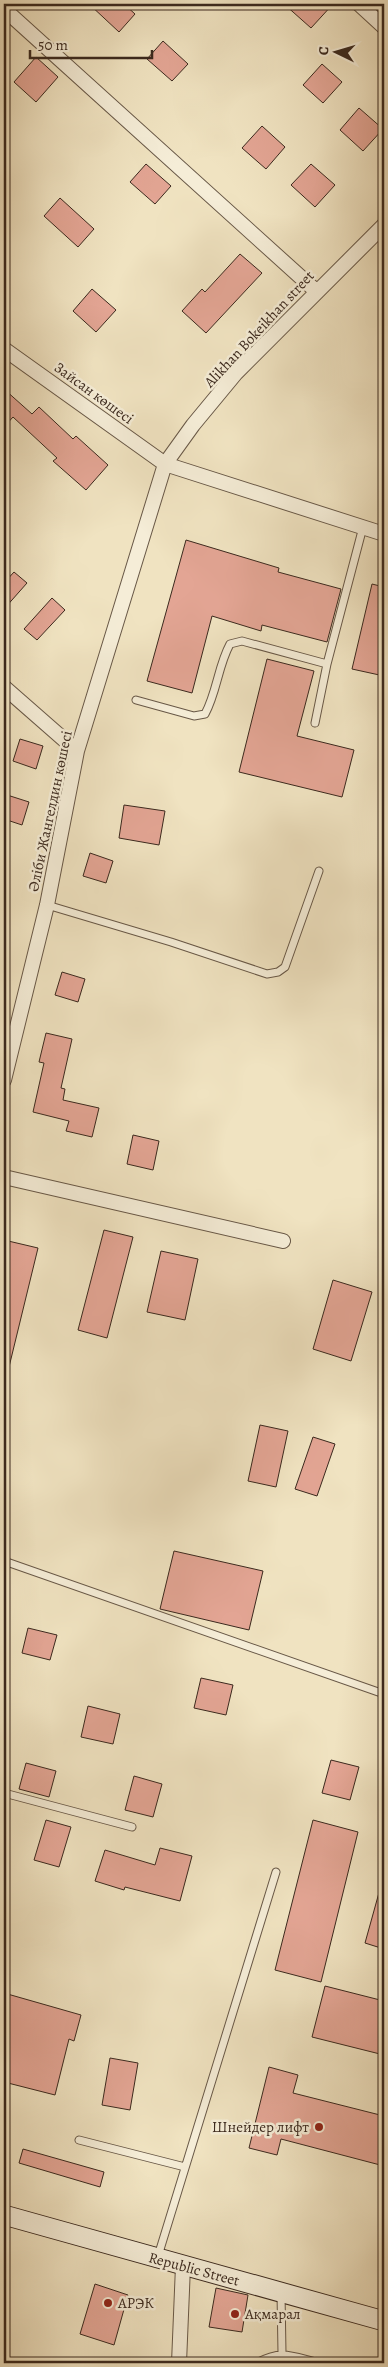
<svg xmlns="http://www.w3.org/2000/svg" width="388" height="2367" viewBox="0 0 388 2367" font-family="Alegreya,serif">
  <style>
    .building { fill: #e3a594; stroke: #3b291e }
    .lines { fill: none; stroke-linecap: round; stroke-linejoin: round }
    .lane-casing { stroke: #685847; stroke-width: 9 }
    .street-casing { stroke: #685847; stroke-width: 16 }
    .secondary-casing { stroke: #3b291e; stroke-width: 21 }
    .lane { stroke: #f5edd7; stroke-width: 7 }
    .street { stroke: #f5edd7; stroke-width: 14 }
    .secondary { stroke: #f5edd7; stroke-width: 19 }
    .poi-dot { fill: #8f2418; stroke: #f5edd7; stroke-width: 2 }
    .labels { text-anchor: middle; stroke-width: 5; stroke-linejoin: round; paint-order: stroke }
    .street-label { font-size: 15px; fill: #3b291e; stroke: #f5edd7 }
    .poi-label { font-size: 15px; fill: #3b291e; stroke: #f5edd7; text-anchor: start }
  </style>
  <rect width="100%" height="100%" fill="#f0e3c1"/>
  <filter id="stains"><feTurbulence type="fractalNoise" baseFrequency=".004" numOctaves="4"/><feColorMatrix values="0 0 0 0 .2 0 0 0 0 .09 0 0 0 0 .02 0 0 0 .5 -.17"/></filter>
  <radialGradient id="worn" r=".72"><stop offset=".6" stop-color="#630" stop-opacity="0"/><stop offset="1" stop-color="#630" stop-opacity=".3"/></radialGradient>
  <path class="building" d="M89,4H124L135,14L119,32Z
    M284,4H333L311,28Z
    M163,41L188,64L172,81L147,59Z
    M36,57L58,77L36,102L14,82Z
    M322,64L342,82L323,103L303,85Z
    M359,108L383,129L363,151L340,130Z
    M262,126L285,147L266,169L242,148Z
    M146,164L171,186L155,204L130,182Z
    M311,164L335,185L315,207L291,185Z
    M60,198L94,229L78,247L44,216Z
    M240,254L262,273L206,333L182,311L202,289L205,292Z
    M92,289L116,310L96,332L73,311Z
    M4,389L32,414L39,407L73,439L76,436L108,465L86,490L53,461L57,458L13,417L4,427Z
    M186,540L279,568L278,572L341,589L327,642L262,625L261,631L212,616L192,693L147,681Z
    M14,572L27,583L4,609V583Z
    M372,584L384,587V676L352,669Z
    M52,598L65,610L37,640L24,629Z
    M267,659L314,671L297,736L354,750L342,797L239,772Z
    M20,739L43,746L36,769L13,761Z
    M4,794L29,802L22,825L4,819Z
    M124,805L165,811L159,845L119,838Z
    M90,853L113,861L106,883L83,876Z
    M62,972L85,979L78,1002L55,995Z
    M46,1033L72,1039L61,1088L65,1089L63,1100L99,1108L92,1137L66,1131L69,1121L33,1112L44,1063L39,1062Z
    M133,1135L159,1141L153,1170L127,1164Z
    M104,1230L133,1237L107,1338L78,1330Z
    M4,1240L38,1248L9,1367H4Z
    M161,1251L198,1259L185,1320L147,1312Z
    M333,1280L372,1292L351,1361L313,1349Z
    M260,1425L288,1431L276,1487L248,1481Z
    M313,1437L335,1444L317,1496L295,1489Z
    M174,1551L263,1571L249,1630L160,1609Z
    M28,1628L57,1635L50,1660L22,1653Z
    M201,1678L233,1685L226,1715L194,1708Z
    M88,1706L120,1714L113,1744L81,1737Z
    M331,1760L359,1767L350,1800L322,1793Z
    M26,1763L56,1771L49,1797L19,1789Z
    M134,1776L162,1784L153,1817L125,1810Z
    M46,1820L71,1827L59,1867L34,1860Z
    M313,1820L358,1832L321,1982L275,1970Z
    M160,1848L192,1856L180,1901L125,1887L124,1890L95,1881L105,1850L155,1865Z
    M380,1889L384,1890V1949L365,1943Z
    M325,1986L384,2001V2055L312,2037Z
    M4,1993L81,2015L74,2041L69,2039L55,2095L4,2082Z
    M110,2058L138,2063L130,2110L102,2105Z
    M269,2067L298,2075L293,2093L384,2116V2166L281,2139L277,2155L249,2148Z
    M23,2149L104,2172L100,2187L19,2163Z
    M95,2284L128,2295L114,2345L80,2334Z
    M216,2288L248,2295L242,2332L209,2327Z"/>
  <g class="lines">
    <defs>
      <path id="lane" d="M136,700L194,716L205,714C217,692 218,666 230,644L242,641L327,664
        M315,723L327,664L363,527
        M47,905L171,942L267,974L278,972L285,967L319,871
        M4,1561L384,1694
        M4,1793L132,1827
        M79,2140L185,2167
        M158,2256L276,1872
        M281,2293L282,2353
        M256,2363C283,2349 291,2356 319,2363"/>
      <path id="street" d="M359,4L384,27
        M4,9L316,291
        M4,349L165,464L384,534
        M4,687L77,751
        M4,1080L47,905L77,751L165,464L193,425L236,373L384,225
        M4,1177L283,1241
        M179,2363L183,2266"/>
      <path id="secondary" d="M4,2215L384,2321"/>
    </defs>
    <use href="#lane" class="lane-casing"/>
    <use href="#street" class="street-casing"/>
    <use href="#secondary" class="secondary-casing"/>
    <use href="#lane" class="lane"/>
    <use href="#street" class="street"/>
    <use href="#secondary" class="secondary"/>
  </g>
  <g class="poi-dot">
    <circle cx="319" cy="2127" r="5"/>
    <circle cx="108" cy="2303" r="5"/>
    <circle cx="235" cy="2314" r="5"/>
  </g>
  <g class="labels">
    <g class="street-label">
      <text transform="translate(259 329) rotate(-47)" y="5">Alikhan Bokeikhan street</text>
      <text transform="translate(94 393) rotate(36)" y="5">Зайсан көшесі</text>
      <text transform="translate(50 811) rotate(-78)" y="5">Әліби Жангелдин көшесі</text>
      <text transform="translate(194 2269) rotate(15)" y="5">Republic Street</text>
    </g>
    <g class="poi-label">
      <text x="309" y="2132" text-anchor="end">Шнейдер лифт</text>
      <text x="118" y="2308">АРЭК</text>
      <text x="245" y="2319">Ақмарал</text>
    </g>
  </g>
  <rect width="388" height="2367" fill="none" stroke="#f0e3c1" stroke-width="20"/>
  <rect x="5" y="5" width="378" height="2357" fill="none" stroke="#3b291e" stroke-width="2.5"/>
  <rect x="10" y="10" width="368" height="2347" fill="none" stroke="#3b291e"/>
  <g transform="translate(336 52) rotate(275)" stroke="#f5edd7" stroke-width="4" paint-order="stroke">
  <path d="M0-4L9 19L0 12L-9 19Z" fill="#3b291e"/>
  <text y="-8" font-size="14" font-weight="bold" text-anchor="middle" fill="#3b291e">С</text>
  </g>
  <path d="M30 50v8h122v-8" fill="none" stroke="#3b291e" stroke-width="2.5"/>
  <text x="38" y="50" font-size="15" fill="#3b291e" stroke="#f5edd7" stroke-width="4" paint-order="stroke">50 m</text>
  <rect width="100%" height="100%" filter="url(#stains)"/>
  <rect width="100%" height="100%" fill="url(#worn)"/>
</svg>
